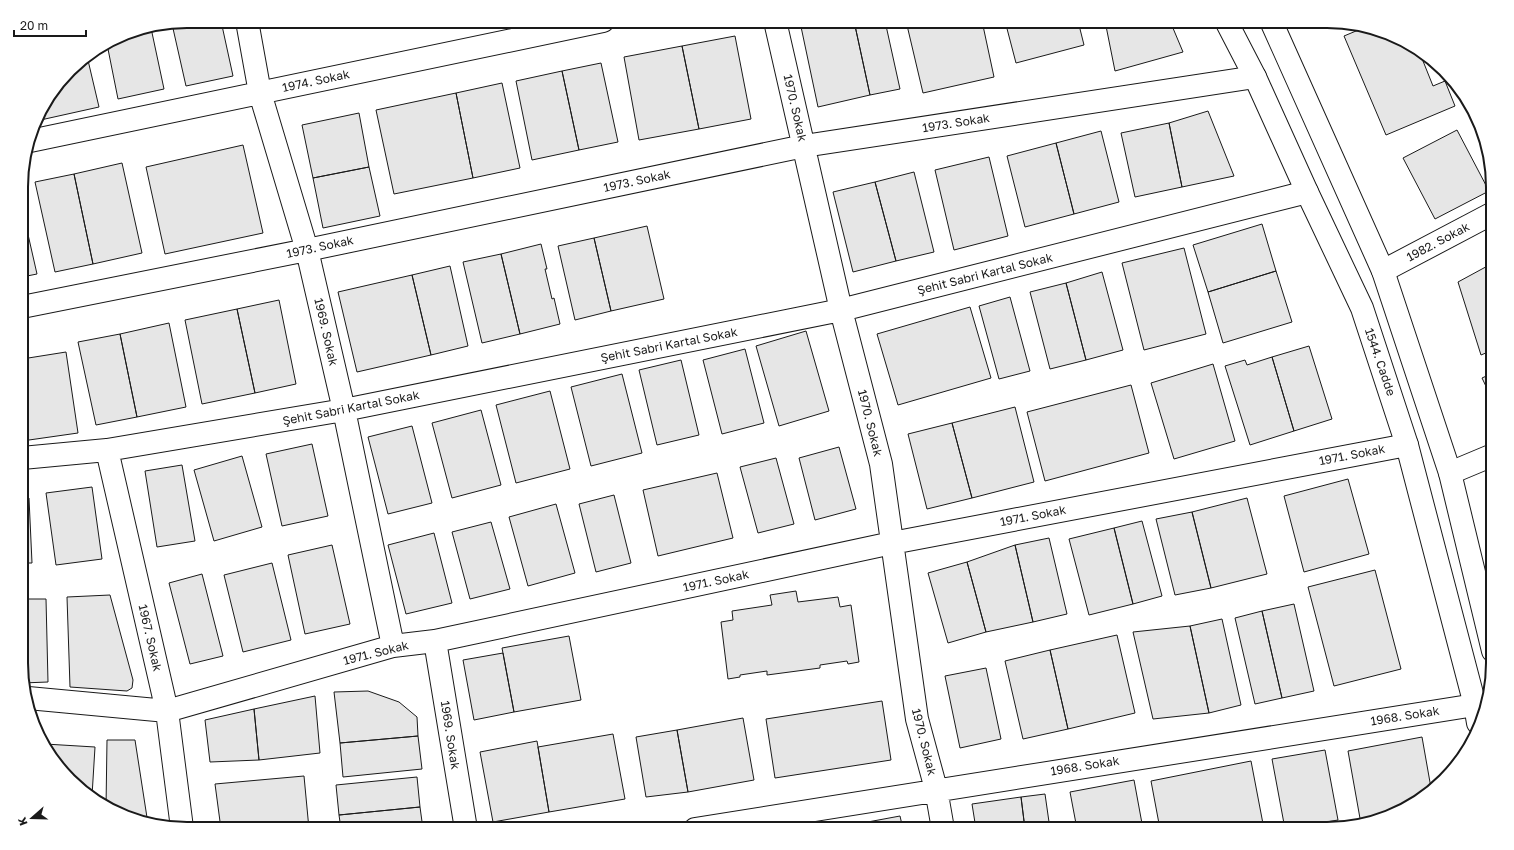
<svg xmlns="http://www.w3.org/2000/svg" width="1514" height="850" viewBox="0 0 1514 850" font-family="'Golos Text',sans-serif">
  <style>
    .building { fill: #e6e6e6; stroke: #1a1a1a }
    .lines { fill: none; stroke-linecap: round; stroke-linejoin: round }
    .minor-casing { stroke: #1a1a1a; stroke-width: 24 }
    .major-casing { stroke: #1a1a1a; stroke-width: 24 }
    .minor { stroke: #fff; stroke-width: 22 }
    .major { stroke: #fff; stroke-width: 22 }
    .labels { text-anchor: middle; stroke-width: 3; stroke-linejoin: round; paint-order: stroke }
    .street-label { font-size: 12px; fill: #1a1a1a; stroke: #fff }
    .rim { fill: none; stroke: #1a1a1a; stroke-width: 2 }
  </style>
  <rect width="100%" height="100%" fill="#fff"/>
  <path class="building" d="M187,21H221L233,76L186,86L172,24Z
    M802,21H854L870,95L818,107L800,22Z
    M854,21H885L900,89L870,95Z
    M906,21H982L994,77L923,93Z
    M1005,21H1078L1084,45L1016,63Z
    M1105,21H1170L1183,52L1115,71Z
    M1368,26L1410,43L1419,51L1433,86L1445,81L1455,106L1386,135L1344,36Z
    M151,28L164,89L118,99L107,44L124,34Z
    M735,36L751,119L699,129L682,46Z
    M682,46L699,129L639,140L624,57Z
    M87,56L99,107L36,121L38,113L77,62Z
    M601,63L618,142L579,150L562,71Z
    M562,71L579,150L532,160L516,81Z
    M502,83L520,168L473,178L456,93Z
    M456,93L473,178L394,194L376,110Z
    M1208,111L1234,176L1182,187L1169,123Z
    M359,113L369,167L313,178L302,125Z
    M1169,123L1182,187L1135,197L1121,133Z
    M1457,130L1489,191L1435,219L1403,158Z
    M1101,131L1119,202L1074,214L1056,143Z
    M1056,143L1074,214L1025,227L1007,156Z
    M243,145L263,233L165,254L146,167Z
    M989,157L1008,236L954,250L935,170Z
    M122,163L142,253L93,264L74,174Z
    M369,167L380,216L323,228L313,178Z
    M914,172L934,252L896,261L875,182Z
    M74,174L93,264L55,272L35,182Z
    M875,182L896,261L853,272L833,192Z
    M22,208L37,274L22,277Z
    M1262,224L1276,271L1208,292L1193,245Z
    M647,226L664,299L611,311L594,238Z
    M594,238L611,311L575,320L558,246Z
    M541,244L547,269H545L552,299L554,298L560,324L520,334L501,254Z
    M1184,248L1206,334L1144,350L1122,263Z
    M501,254L520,334L482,343L463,262Z
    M1493,263V350L1481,355L1458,282Z
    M450,266L468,346L431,355L412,275Z
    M1276,271L1292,322L1223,343L1208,292Z
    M1102,272L1123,350L1086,360L1066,283Z
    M412,275L431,355L357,372L338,292Z
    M1066,283L1086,360L1050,369L1030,292Z
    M1010,297L1030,371L999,379L979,306Z
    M279,300L296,384L255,393L237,309Z
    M970,307L991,378L898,405L877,334Z
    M237,309L255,393L202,404L185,320Z
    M169,323L186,407L137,417L120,334Z
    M806,331L829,411L779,426L756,346Z
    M120,334L137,417L96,425L78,342Z
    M1309,346L1332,419L1294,431L1272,357Z
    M745,349L764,423L722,434L703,360Z
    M66,352L78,433L22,441V359Z
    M1272,357L1294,431L1250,445L1225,366L1245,360L1247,365Z
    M681,360L699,435L657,445L639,370Z
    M1213,364L1235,441L1174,459L1151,383Z
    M1493,373V401L1482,378Z
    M622,374L642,453L591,466L571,387Z
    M1131,385L1149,453L1045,481L1027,412Z
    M550,391L570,469L516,483L496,405Z
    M1015,407L1034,482L972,498L952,423Z
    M481,410L501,485L452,498L432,423Z
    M952,423L972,498L927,509L908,434Z
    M412,426L432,503L388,514L368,437Z
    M312,444L328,516L282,526L266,454Z
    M839,447L856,509L815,520L799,458Z
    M242,456L262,527L214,541L194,470Z
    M776,458L794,524L758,533L740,467Z
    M182,465L195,541L157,547L145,471Z
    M717,473L733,538L658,556L643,490Z
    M1348,479L1369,554L1304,572L1284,496Z
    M92,487L102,559L56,565L46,493Z
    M614,495L631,563L596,572L579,504Z
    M29,498L32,563H22V499Z
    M1247,498L1267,574L1211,588L1192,512Z
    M556,504L575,573L528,586L509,517Z
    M1192,512L1211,588L1175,595L1156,519Z
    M1142,521L1162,596L1133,604L1114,528Z
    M491,522L510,589L470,599L452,532Z
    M1114,528L1133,604L1089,615L1069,539Z
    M434,533L452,603L406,614L388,545Z
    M1049,538L1067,614L1033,622L1015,545Z
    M332,545L350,624L305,634L288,555Z
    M1015,545L1033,622L986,632L967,562Z
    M967,562L986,632L948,643L928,573Z
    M272,563L291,640L243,652L224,575Z
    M1375,570L1401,669L1334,686L1308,587Z
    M202,574L223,656L190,664L169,583Z
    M796,591L798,602L838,597L840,607L851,605L859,662L848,664L847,661L820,665V668L767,675V671L740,675V677L728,679L721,622L733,620L732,611L772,605L770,595Z
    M110,595L133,680L132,688L127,691L70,687L67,597Z
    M22,599H46L48,682L22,683Z
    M1294,604L1314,691L1282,698L1262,611Z
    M1262,611L1282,698L1255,704L1235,618Z
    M1222,619L1241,705L1209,713L1190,626Z
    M1190,626L1209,713L1153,719L1133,632Z
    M1117,635L1135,713L1068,729L1050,650Z
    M569,636L581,700L514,712L502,648Z
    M1050,650L1068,729L1023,739L1005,661Z
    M503,653L514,712L474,720L463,660Z
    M986,668L1001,739L960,748L945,676Z
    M368,691L399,702L417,717L418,736L340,743L334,692Z
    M315,696L320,753L259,760L254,709Z
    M882,701L891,760L775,778L766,719Z
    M254,709L259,760L210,762L205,720Z
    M743,718L754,780L688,792L677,730Z
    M677,730L688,792L646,797L636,737Z
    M613,734L625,799L549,812L538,747Z
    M418,736L422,769L343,777L340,743Z
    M1422,737L1431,788L1419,801L1380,820L1361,824L1348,751Z
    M107,740H135L148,824L106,808Z
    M537,741L549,812L493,822L480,752Z
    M45,744L95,747L92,796L49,755Z
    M1325,750L1338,820L1285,829L1272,759Z
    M1251,761L1264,829H1160L1151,781Z
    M304,776L309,829H221L215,784Z
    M417,777L420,807L339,815L336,785Z
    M1134,780L1143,829H1077L1070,792Z
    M1045,794L1050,829H1025L1021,797Z
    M1021,797L1025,829H976L972,804Z
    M420,807L423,829H341L339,815Z
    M900,816L903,829H830Z"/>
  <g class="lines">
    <defs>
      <path id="minor" d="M247,21L260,93L307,250L344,410L393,646
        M775,21L841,310L881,464L917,719L936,789L943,829
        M30,141L603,21
        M1383,271L1493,213
        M22,307L307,250L804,146L1255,77
        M107,450L167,711L182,828
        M22,458L107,450L344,410L841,310L1307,192
        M1450,473L1493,455
        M435,641L466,829
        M28,698L167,711L393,646L435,641L892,543L1407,445
        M695,829L1475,705"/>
      <path id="major" d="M1226,21L1255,77L1307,192L1362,308L1407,445L1475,705L1478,723
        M1271,21L1383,271L1450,473L1493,651"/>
    </defs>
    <use href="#minor" class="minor-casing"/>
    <use href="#major" class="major-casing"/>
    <use href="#minor" class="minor"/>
    <use href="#major" class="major"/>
  </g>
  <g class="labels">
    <g class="street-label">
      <text transform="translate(316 81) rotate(-12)" y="4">1974. Sokak</text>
      <text transform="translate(795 108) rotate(77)" y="4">1970. Sokak</text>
      <text transform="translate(956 123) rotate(-9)" y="4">1973. Sokak</text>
      <text transform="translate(637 181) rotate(-12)" y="4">1973. Sokak</text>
      <text transform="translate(1438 242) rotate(-28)" y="4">1982. Sokak</text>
      <text transform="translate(320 247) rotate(-12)" y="4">1973. Sokak</text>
      <text transform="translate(985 274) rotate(-14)" y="4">Şehit Sabri Kartal Sokak</text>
      <text transform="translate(326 332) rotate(77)" y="4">1969. Sokak</text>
      <text transform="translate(669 345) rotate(-11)" y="4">Şehit Sabri Kartal Sokak</text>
      <text transform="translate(1380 362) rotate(71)" y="4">1544. Cadde</text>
      <text transform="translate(351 408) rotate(-11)" y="4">Şehit Sabri Kartal Sokak</text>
      <text transform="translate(870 423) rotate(76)" y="4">1970. Sokak</text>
      <text transform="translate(1352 455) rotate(-11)" y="4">1971. Sokak</text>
      <text transform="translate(1033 516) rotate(-11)" y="4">1971. Sokak</text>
      <text transform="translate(716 581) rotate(-12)" y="4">1971. Sokak</text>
      <text transform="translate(150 638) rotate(77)" y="4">1967. Sokak</text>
      <text transform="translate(376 653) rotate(-14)" y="4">1971. Sokak</text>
      <text transform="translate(1405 716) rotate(-9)" y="4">1968. Sokak</text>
      <text transform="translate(450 735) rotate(81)" y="4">1969. Sokak</text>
      <text transform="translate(924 742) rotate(76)" y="4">1970. Sokak</text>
      <text transform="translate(1085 766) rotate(-9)" y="4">1968. Sokak</text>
    </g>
  </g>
  <path d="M0 0H1514V850H0ZM187 28H1327A159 159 0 0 1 1486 187V663A159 159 0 0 1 1327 822H187A159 159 0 0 1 28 663V187A159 159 0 0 1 187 28Z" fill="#fff" fill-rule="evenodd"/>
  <path class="rim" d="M187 28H1327A159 159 0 0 1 1486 187V663A159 159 0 0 1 1327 822H187A159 159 0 0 1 28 663V187A159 159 0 0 1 187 28Z"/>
  <g transform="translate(32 818) rotate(250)" stroke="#ffffff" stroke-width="3" paint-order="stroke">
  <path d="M0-3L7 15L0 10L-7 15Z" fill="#1a1a1a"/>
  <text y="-6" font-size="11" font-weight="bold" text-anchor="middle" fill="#1a1a1a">K</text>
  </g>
  <path d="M14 30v6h72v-6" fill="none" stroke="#1a1a1a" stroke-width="2"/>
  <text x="20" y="30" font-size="12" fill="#1a1a1a" stroke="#ffffff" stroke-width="3" paint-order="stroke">20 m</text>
</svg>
